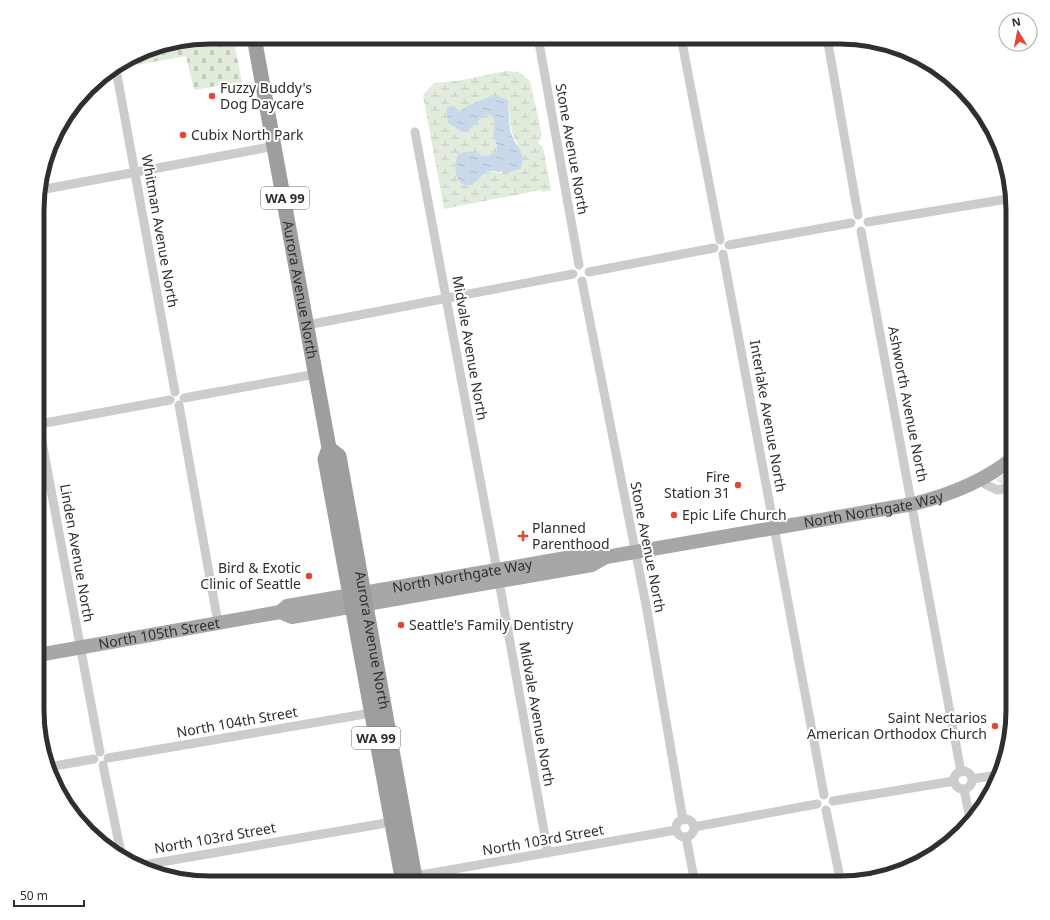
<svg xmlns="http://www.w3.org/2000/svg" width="1050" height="920" viewBox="0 0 1050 920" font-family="'Noto Sans',sans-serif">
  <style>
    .wetland { fill: url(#wetland-marsh); fill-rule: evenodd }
    .cemetery { fill: url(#cemetery-stones) }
    .park { fill: url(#park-tufts) }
    .water { fill: url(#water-ripples) }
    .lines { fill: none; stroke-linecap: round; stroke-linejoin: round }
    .minor { stroke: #ccc; stroke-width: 9 }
    .primary { stroke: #a7a7a7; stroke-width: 14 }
    .trunk { stroke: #9e9e9e; stroke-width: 15 }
    .poi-dot { fill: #e24835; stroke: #fff; stroke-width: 1.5 }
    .labels { text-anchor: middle; stroke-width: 4; stroke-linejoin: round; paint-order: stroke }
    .shield { fill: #fff; stroke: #6d6d6d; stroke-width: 1 }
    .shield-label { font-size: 13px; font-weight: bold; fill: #2f2f2f }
    .poi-label { font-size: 14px; fill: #2f2f2f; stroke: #fff; text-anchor: start }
    .street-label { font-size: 14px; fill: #2f2f2f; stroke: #fff }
    .rim { fill: none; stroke: #2f2f2f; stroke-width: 5 }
  </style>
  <defs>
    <pattern id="wetland-marsh" width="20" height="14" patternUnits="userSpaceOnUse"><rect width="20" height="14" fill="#e2ecdd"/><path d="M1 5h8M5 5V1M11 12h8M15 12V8" fill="none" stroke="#c2cbbe"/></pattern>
    <pattern id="cemetery-stones" width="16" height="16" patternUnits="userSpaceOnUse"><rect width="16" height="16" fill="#e2ecdd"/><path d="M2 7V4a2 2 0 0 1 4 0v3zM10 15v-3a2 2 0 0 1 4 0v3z" fill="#c2cbbe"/></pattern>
    <pattern id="park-tufts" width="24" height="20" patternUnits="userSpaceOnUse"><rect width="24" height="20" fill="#e2ecdd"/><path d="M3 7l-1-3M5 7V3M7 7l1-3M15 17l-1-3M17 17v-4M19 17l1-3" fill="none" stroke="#c2cbbe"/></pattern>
    <pattern id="water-ripples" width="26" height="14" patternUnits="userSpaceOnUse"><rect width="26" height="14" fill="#cad8eb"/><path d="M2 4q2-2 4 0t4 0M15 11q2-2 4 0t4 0" fill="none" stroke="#aebaca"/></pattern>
  </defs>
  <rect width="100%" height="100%" fill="#fff"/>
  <path class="wetland" d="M506,71L519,72L530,81L542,136L538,143L543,147L551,190L542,192L541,190L444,209L423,95L434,83L457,81ZM491,96L508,100C510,116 508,131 518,144L502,173L487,171L472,185H463C453,176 454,165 458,154C470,149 475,151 485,157L496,152L497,146L493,136L495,120L490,113L482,117L446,109L451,105L460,111L467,106Z"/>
  <path class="cemetery" d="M210,37H233L242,82L194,90L186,56L115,69L154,46Z"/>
  <path class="park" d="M1013,468V483L1003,485L996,480Z"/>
  <path class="water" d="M491,96L500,97L508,100C509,112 508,125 512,136C518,150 526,151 521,168C506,175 502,171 487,171L472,185H463C453,176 454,165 458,154C470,149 475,151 485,157L496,152L497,146L493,136L495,120L489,114L482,117L469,130L461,131L448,123L446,109L451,105L460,111L467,106Z"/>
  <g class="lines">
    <path class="minor" d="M538,37L579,265
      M681,37L720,240
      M827,37L858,215
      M117,75L175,392
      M415,132L497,570
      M40,190L275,146
      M868,222L1013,198
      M861,231L961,772
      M729,245L851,223
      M723,254L824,795
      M589,272L714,248
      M582,281L647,610L683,820
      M307,325L573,274
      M184,398L316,374
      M179,405L218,623
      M45,423L170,400
      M40,431L100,752
      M979,481L997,490L1013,487
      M499,581L548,853
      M108,758L371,713
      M103,765L121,853
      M48,767L94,759
      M954 780a9 9 0 1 1 18 0a9 9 0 1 1-18 0Z
      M972,779L998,775
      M964,789L970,819
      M833,801L954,781
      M826,810L841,883
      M676 828a9 9 0 1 1 18 0a9 9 0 1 1-18 0Z
      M694,827L817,804
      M686,837L695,883
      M138,866L392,822
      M415,876L676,830"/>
    <g class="primary">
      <path id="s1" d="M280,612L287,606L566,558L594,554L606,557"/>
      <path id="s2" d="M38,655L280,612L292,617L592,565L606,557L913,504C950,495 983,482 1013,458"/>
    </g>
    <g class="trunk">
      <path id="s3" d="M254,37L329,448L325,459L403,883"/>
      <path id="s4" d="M329,448L339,456L416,883"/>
    </g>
  </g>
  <g class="poi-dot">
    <circle cx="212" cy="96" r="4"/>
    <circle cx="183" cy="135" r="4"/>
    <circle cx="738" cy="485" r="4"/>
    <circle cx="674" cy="515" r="4"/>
    <path d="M521 530h4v4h4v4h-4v4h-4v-4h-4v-4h4z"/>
    <circle cx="309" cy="576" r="4"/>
    <circle cx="401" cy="625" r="4"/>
    <circle cx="995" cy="726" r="4"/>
  </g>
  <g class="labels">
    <g class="shield">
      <rect x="261" y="187" width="48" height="22" rx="3"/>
      <rect x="352" y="727" width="48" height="22" rx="3"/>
    </g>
    <g class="shield-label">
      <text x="285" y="203">WA 99</text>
      <text x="376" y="743">WA 99</text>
    </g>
    <g class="poi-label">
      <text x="220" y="93">Fuzzy Buddy's<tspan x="220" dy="16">Dog Daycare</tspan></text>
      <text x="191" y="140">Cubix North Park</text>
      <text x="730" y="482" text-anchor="end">Fire<tspan x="730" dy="16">Station 31</tspan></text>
      <text x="682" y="520">Epic Life Church</text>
      <text x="532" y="533">Planned<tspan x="532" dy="16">Parenthood</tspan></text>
      <text x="301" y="573" text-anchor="end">Bird &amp; Exotic<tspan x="301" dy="16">Clinic of Seattle</tspan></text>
      <text x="409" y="630">Seattle's Family Dentistry</text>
      <text x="987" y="723" text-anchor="end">Saint Nectarios<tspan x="987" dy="16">American Orthodox Church</tspan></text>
    </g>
    <g class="street-label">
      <text transform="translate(572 149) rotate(80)" y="5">Stone Avenue North</text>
      <text transform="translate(160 231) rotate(80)" y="5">Whitman Avenue North</text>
      <text dy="5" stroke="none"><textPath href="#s3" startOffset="257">Aurora Avenue North</textPath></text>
      <text transform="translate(470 348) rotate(80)" y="5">Midvale Avenue North</text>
      <text transform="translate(908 404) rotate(79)" y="5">Ashworth Avenue North</text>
      <text transform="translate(768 416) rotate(80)" y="5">Interlake Avenue North</text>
      <text dy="5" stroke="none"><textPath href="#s2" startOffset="851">North Northgate Way</textPath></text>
      <text transform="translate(648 547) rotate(79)" y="5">Stone Avenue North</text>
      <text transform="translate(77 553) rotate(80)" y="5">Linden Avenue North</text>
      <text dy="5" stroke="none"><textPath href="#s1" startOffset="187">North Northgate Way</textPath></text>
      <text dy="5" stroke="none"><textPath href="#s2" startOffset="123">North 105th Street</textPath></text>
      <text dy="5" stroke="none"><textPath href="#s4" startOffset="200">Aurora Avenue North</textPath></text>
      <text transform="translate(537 714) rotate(80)" y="5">Midvale Avenue North</text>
      <text transform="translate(237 722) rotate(-10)" y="5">North 104th Street</text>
      <text transform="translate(215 838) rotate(-10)" y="5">North 103rd Street</text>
      <text transform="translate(543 840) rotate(-10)" y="5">North 103rd Street</text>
    </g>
  </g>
  <path d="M0 0H1050V920H0ZM210 44H840A166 166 0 0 1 1006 210V710A166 166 0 0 1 840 876H210A166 166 0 0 1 44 710V210A166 166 0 0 1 210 44Z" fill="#fff" fill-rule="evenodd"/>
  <path class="rim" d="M210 44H840A166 166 0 0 1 1006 210V710A166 166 0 0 1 840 876H210A166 166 0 0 1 44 710V210A166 166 0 0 1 210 44Z"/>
  <g transform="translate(1018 32) rotate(350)"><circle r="19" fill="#ffffff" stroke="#acacac"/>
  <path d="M0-3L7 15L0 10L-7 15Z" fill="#e24835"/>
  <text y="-6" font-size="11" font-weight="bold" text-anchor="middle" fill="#2f2f2f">N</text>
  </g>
  <path d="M14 900v6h70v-6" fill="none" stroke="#2f2f2f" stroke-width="2"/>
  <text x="20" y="900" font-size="12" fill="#2f2f2f" stroke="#ffffff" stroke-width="3" paint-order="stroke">50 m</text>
</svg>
